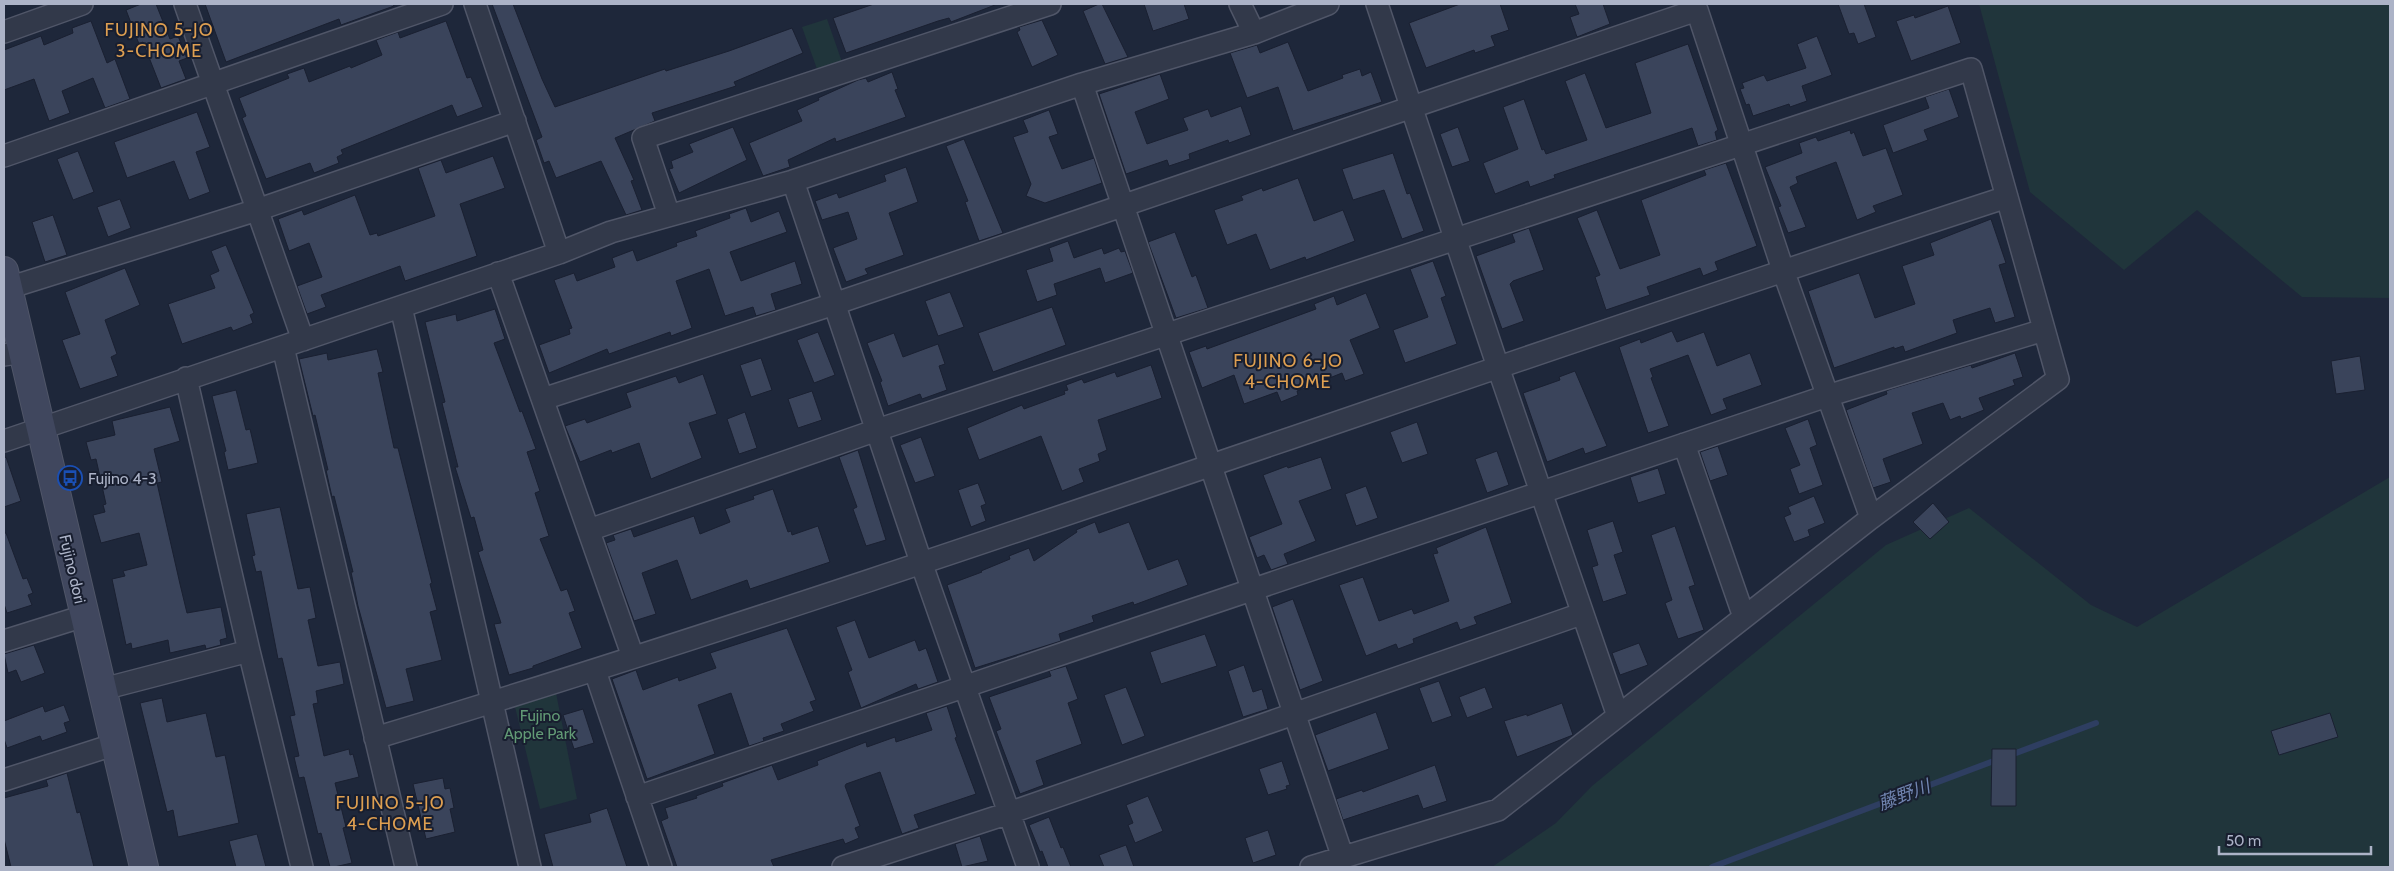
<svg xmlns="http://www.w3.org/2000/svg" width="2394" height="871" viewBox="0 0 2394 871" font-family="Cabin,'Noto Sans JP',sans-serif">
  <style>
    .green { fill: #20353b }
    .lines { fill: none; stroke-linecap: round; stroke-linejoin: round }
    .stream { stroke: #2e3e61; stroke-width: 6 }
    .building { fill: #3a445b; stroke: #1a2031 }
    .street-casing { stroke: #505668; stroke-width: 24 }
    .secondary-casing { stroke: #505668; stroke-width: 30 }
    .street { stroke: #32394a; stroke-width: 21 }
    .secondary { stroke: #40475e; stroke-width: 28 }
    .labels { text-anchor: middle; stroke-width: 4; stroke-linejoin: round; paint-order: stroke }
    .poi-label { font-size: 16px; fill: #acb3c7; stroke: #181e2f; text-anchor: start }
    .street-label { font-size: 16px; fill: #acb3c7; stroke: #181e2f }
    .park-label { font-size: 16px; fill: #629a75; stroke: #181e2f }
    .neighbourhood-label { font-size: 18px; letter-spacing: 1px; fill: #de9f51; stroke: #181e2f }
    .water-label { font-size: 18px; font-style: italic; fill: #7286b2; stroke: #181e2f }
  </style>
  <rect width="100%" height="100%" fill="#1e273a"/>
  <path class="green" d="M1979,4H2390V298L2302,297L2197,210L2124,270L2030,192Z
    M827,19L842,62L817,69L802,27Z
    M2390,477V867H1492L1556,823L1592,786L1886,545L1969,508L2091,605L2137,627Z
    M556,693L577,799L540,809L515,707Z"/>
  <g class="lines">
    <path class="stream" d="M2008,756L2096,723
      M1712,867L1999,759"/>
  </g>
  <path class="building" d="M141,4H156L170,39L178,36L187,58L179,61L186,79L161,88L143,42L139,44L126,10Z
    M205,4H393L394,6L341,25L339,19L226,62Z
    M492,4H513L542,79L555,107L665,69L666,71L729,51L792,28L803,53L734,82L736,86L652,113L655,121L615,138L634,180L631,181L642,210L626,215L601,161L556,178L549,161L544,163L536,140L542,137Z
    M874,4H995V5L951,22L949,18L938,21L846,53L833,18Z
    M1099,4H1102L1128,57L1105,64L1083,11Z
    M1144,4H1184L1189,19L1153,31Z
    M1460,4H1500L1509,30L1491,36L1495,46L1475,53L1474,50L1426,68L1409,23Z
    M1575,4H1603L1610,24L1577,37L1570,17L1579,14Z
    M1838,4H1864L1876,37L1858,44L1854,33L1849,34Z
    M1948,6L1961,43L1911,61L1896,21L1914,15L1915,18Z
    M1042,20L1058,55L1032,67L1017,32L1020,30L1019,27Z
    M91,21L107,63L115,59L130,99L105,108L93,78L62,91L70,113L49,121L34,79L4,90V50L41,36L44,45L73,33L72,28Z
    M446,21L467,78L471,77L483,107L457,117L452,105L341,150L343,154L337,157L339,163L314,173L310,163L266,179L242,118L246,116L239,98L289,78L287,74L304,68L309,82L350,66L351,68L382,55L376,40L398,32L400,38Z
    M1817,36L1832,75L1802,86L1807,101L1790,107L1789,104L1753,116L1749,104L1746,105L1740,89L1744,88L1742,83L1764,75L1767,81L1806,68L1797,44Z
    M1288,42L1308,91L1343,78L1342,75L1360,69L1362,76L1371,72L1382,102L1293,131L1278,87L1247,98L1230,53L1257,45L1260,53Z
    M1688,44L1718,130L1715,132L1717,140L1698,146L1692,128L1554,175L1555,178L1530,187L1528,181L1495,194L1483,163L1518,149L1503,107L1524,99L1542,150L1544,149L1546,154L1587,140L1565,81L1585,73L1606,128L1651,113L1635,63Z
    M892,72L898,89L895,90L906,117L836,142L835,138L788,160L790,167L763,176L749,143L802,121L797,110L819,100L818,98L858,80L866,78L868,82Z
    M1160,74L1169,99L1135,112L1147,144L1188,130L1183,118L1208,109L1211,117L1241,106L1251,135L1229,143L1228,140L1189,154L1190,159L1169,166L1167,160L1126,174L1099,94Z
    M1949,89L1959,117L1924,130L1928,140L1893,153L1883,125L1929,108L1925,97Z
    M1049,110L1058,134L1049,137L1062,169L1094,158L1102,183L1045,203L1026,196L1031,184L1013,137L1028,132L1023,120Z
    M197,112L210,147L196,152L210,192L189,200L174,161L127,178L114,142Z
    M733,127L747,160L679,193L669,169L673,168L671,161L693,152L689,144Z
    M1458,127L1470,161L1452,167L1440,134Z
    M1850,130L1851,134L1854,132L1863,156L1886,148L1903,195L1873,206L1876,212L1857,220L1836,162L1796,177L1798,183L1790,187L1806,227L1788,233L1778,207L1781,206L1765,167L1802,153L1799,143L1816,137L1818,141Z
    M964,139L1003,233L979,241L965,202L968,201L946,146Z
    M78,151L94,192L73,200L57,159Z
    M1393,153L1407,194L1410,193L1424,231L1402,239L1384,190L1353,200L1342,169Z
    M493,156L505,188L460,204L477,256L405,281L400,266L321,295L326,307L307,314L297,286L322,277L309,243L289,251L278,219L302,210L304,215L355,195L370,235L377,233L378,236L435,216L418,168L441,160L446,173Z
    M1726,163L1757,246L1715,262L1718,270L1703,276L1700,268L1647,287L1650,295L1606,310L1595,277L1600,275L1577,218L1597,210L1620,269L1660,255L1641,200L1706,175L1704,170Z
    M906,167L918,202L889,213L904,255L865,269L868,274L846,282L833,248L857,239L848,212L822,220L815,201L837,193L839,198L886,181L884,175Z
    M1298,178L1314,221L1343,210L1355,241L1306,260L1305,257L1270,270L1256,234L1227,245L1214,210L1243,200L1241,196L1262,188L1263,191Z
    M120,199L131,228L108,237L97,207Z
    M746,208L751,222L779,211L787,232L730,252L741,281L795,261L802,284L771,294L776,310L756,316L753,307L725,316L709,269L676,281L692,328L671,336L670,332L609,354L607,349L549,373L539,345L570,334L569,329L572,328L554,280L574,273L577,281L615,267L612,258L633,250L637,261L677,246L676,243L697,236L695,231L730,218L729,214Z
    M53,215L67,255L45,262L32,222Z
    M1991,219L2006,263L1999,265L2015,317L1995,323L1990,308L1953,320L1957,333L1905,352L1903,346L1894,349V347L1834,368L1808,291L1859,273L1875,318L1915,304L1902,266L1934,255L1930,243Z
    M1529,228L1544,270L1513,281L1510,284L1524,321L1502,329L1476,256L1515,242L1512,234Z
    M1175,232L1192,277L1196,275L1208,308L1176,318L1148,242Z
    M1068,241L1074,258L1102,248L1104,254L1119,248L1121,252L1125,251L1133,273L1105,283L1100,268L1054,284L1057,295L1037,302L1026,270L1053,261L1049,248Z
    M226,245L254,313L250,315L253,323L233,331L231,327L182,344L168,304L215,288L210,275L219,271L211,251Z
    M1433,261L1446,296L1441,298L1457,344L1405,363L1393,330L1428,317L1410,269Z
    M125,268L140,305L105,320L117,354L111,357L118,376L80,389L62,340L80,334L65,292Z
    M950,292L964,327L938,336L925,301Z
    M1366,293L1380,328L1350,340L1364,374L1345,381L1342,373L1297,391L1298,395L1281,402L1277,392L1244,404L1234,375L1202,388L1189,352L1206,346L1207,349L1316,309L1314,304L1334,296L1337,305Z
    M1052,307L1066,345L993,372L978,333Z
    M495,309L505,339L494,343L520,412L522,411L536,449L527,452L540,491L535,493L549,536L540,539L561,591L567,589L575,611L569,613L582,648L533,666V668L509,675L494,624L501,623L478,552L483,550L474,517L471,518L455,467H458L442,403L445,402L425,322L456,314L457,321Z
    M1672,331L1677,342L1704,332L1717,366L1750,353L1762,385L1723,399L1727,409L1711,415L1688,355L1650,369L1653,377L1651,378L1669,426L1648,433L1619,347L1640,339L1641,343Z
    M818,332L835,375L814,383L797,340Z
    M894,333L903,357L938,344L945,364L939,366L947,390L922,399L920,394L888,406L880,382L882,381L867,343Z
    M377,349L383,372L378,373L394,448H398L432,583L430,584L437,610L430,612L442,660L406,669L414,701L386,708L358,606L351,572H353L334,496L332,497L326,470H328L315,415L313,416L299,359L327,353L328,360Z
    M2015,353L2023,377L2013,380L2015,385L1979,398L1984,410L1961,419L1960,416L1950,420L1943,403L1912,413L1923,444L1883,459L1891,482L1873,488L1846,410L1887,394L1886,391L1891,389L1971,365L1972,368Z
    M2360,356L2365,390L2336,394L2331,361Z
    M761,358L772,390L751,397L740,365Z
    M1151,365L1162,398L1098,420L1107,450L1098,454L1100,461L1079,469L1084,482L1062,491L1041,436L979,460L967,428L1022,405L1024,409L1065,394L1064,391L1068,390L1066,385L1082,379L1084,383L1115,372L1117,377Z
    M1575,371L1607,446L1585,454L1583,448L1547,462L1523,393L1560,380L1559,377Z
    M703,374L717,414L689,423L702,458L651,479L639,443L612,453L611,450L580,462L565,426L585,419L587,423L631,407L626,393L676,376L679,383Z
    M236,390L246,430L250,429L258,463L228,470L224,452L226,451L212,396Z
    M812,391L822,420L798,428L788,399Z
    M170,407L180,441L154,449L162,482L157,483L180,584L187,613L221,607L227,638L220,640L221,645L206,649L205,645L170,653L168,640L132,649L131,643L126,645L112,579L125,576L123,571L147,565L139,533L101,543L93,515L105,512L103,505L106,504L96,459L91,460L86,442L115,435L112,421Z
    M745,412L757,448L739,454L727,419Z
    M1808,419L1817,445L1810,448L1823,485L1799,494L1790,469L1800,465L1785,428Z
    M1417,422L1428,454L1402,463L1390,432Z
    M921,437L935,476L915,483L900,445Z
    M1718,446L1728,475L1710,481L1700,452Z
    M858,450L886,540L866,546L853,509L857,507L839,457Z
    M1497,451L1509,485L1487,493L1475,459Z
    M6,457L21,501L4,507V458Z
    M1321,457L1332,489L1299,501L1316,541L1284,554L1288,564L1271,570L1264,555L1257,558L1249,537L1282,524L1263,475L1287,466L1288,468Z
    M1658,468L1666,494L1638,503L1630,477Z
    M978,483L986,504L981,506L986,521L971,527L958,490Z
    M1366,486L1378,518L1356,526L1345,494Z
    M773,489L788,532L791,531L792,535L818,526L830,562L750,589L747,580L691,600L677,560L642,573L656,614L634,621L606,543L615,540L613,535L631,529L634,537L694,516L700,534L730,522L725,509L754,499L753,496Z
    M1814,496L1825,523L1808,530L1810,536L1794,542L1784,517L1791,514L1788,507Z
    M1933,503L1949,522L1930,539L1913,522Z
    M280,507L298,589L310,587L316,618L308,620L318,666L340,662L344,684L316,691L318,703L313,704L324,756L349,749L350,755L353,754L359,777L335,783L346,827L343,828L352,863L334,867H330L321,833L318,834L304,777L299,778L294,757L299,756L290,716L295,715L282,658L278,659L261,571L256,572L252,556L255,555L246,514Z
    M1613,521L1623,552L1614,555L1627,594L1603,602L1592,567L1598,565L1587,530Z
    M1095,522L1099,533L1129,522L1148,570L1178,559L1188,585L1134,605L1133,602L1092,616L1094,622L1059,634L1061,641L975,668L947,585L982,572L981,571L1010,559L1009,556L1029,548L1034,561L1077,532L1076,530Z
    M1675,526L1695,585L1689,587L1704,630L1678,639L1665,603L1672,600L1651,535Z
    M1486,527L1512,603L1474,617L1477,624L1460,630L1457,622L1413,639L1414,643L1398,649L1396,644L1366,656L1339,585L1363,577L1379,621L1412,609L1414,614L1449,601L1433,554L1438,553L1436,548Z
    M4,533H6L23,579L27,578L33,593L28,595L32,605L7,613L4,604Z
    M1293,599L1323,681L1300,690L1272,607Z
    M855,620L869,658L915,640L919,651L926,648L938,682L918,689L916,684L861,708L848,672L852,670L836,627Z
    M787,628L816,700L810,702L814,711L781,724L784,731L763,738L764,741L749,746L731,693L698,705L715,754L647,779L612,679L636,670L643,690L678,677L679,681L716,668L710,653Z
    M1205,634L1217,666L1161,684L1150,652Z
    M1639,643L1648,665L1620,675L1612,653Z
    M34,645L45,673L21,682L16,670L8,673L4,654Z
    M1244,665L1253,692L1262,689L1268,709L1243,717L1228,671Z
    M1066,666L1078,699L1068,703L1082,744L1036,761L1044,785L1020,794L996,731L1001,729L989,697L1051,676L1049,671Z
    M1439,681L1452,716L1432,723L1419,688Z
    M1126,687L1145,736L1122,745L1104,695Z
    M1485,687L1493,708L1467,718L1459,697Z
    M162,698L167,722L206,713L216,757L225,755L239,823L178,837L173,810L167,812L140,703Z
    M1562,703L1573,735L1517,757L1504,721L1527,714V716Z
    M64,705L70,721L64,723L67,732L42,741L40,736L7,748L4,739V721L43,706L45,712Z
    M947,706L957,737L955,738L976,794L914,815L919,828L902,834L880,772L846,784L845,786L860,826L855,828L859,838L845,844L843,839L771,860L774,867H677L661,821L668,818L665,808L697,798L696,796L723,786L722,783L772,765L778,780L818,765L817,761L866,742L867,747L895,737L896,742L932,730L926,713Z
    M583,709L594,743L574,749L563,715Z
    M1376,712L1389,749L1328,771L1315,735Z
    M2330,713L2338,737L2279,755L2271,731Z
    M1992,749H2016V806H1991Z
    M1282,761L1290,785L1286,786L1287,789L1268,795L1259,769Z
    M1435,765L1447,801L1423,809L1418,795L1343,820L1336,799L1362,790L1363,792Z
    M67,773L77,813L80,812L94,867H11L4,839V798L48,786L46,780Z
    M443,778L445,789L450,788L454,808L450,809L455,832L426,839L413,784Z
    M1148,796L1163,831L1135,843L1128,825L1133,823L1126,805Z
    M607,808L627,867H553L544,834L591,822L589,814Z
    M1049,817L1061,848L1063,847L1071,867H1048L1042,851L1040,852L1029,825Z
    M1268,830L1276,855L1253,863L1245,838Z
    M257,834L266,867H236L229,841Z
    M980,836L988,861L962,867L955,844Z
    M1126,845L1134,867H1104L1099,855Z"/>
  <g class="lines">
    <defs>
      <path id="street" d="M185,4L303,340
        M475,4L559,253
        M1240,4L1254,33
        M1377,4L1498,367L1618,716
        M4,32L82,4
        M1082,84L1343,858
        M4,156L442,4
        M793,181L921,562L1028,867
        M669,215L643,138L1050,4
        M498,273L633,657
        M8,288L257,210L515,121
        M401,307L530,867
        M283,347L406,867
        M4,355L24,352
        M186,378L249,651L302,867
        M543,399L834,304L1697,10L1783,270L1871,518
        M4,441L559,253L611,232L793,181L1082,84L1254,33L1328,4
        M1684,444L1744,617
        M589,530L877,430L1971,69L2058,379L1871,518L1498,810L1311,867
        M4,641L84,616
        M595,671L661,867
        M103,689L249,651
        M375,738C924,572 1462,374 2007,197
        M4,780L116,744
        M637,797L1827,396L2044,330
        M843,867L1009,813L1581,614"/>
      <path id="secondary" d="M4,271L144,867"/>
    </defs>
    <use href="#street" class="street-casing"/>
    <use href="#secondary" class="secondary-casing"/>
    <use href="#street" class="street"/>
    <use href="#secondary" class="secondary"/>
  </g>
  <defs>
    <symbol id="bus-ring" viewBox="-11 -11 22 22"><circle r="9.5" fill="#181e2f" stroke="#1a4fb4" stroke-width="1.5"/><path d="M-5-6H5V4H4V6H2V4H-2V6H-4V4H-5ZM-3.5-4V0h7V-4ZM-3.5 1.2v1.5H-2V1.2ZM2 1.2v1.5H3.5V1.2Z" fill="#1a4fb4"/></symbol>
  </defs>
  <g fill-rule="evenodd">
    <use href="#bus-ring" x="56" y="464" width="28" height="28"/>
  </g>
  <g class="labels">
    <g class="poi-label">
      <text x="88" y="484">Fujino 4-3</text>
    </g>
    <g class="street-label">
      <text transform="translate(73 569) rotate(77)" y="6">Fujino dori</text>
    </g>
    <g class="park-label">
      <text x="540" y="721">Fujino<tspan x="540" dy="18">Apple Park</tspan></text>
    </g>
    <g class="neighbourhood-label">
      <text x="159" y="36">FUJINO 5-JO<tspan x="159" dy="21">3-CHOME</tspan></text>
      <text x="1288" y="367">FUJINO 6-JO<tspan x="1288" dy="21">4-CHOME</tspan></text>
      <text x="390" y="809">FUJINO 5-JO<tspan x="390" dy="21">4-CHOME</tspan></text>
    </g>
    <g class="water-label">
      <text transform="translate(1904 795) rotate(-21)" y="6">藤野川</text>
    </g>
  </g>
  <rect width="2394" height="871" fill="none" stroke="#acb3c7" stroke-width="10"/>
  <path d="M2219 846v8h152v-8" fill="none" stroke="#acb3c7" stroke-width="2.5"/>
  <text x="2226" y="846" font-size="15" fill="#acb3c7" stroke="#181e2f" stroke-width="4" paint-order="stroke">50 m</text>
</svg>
